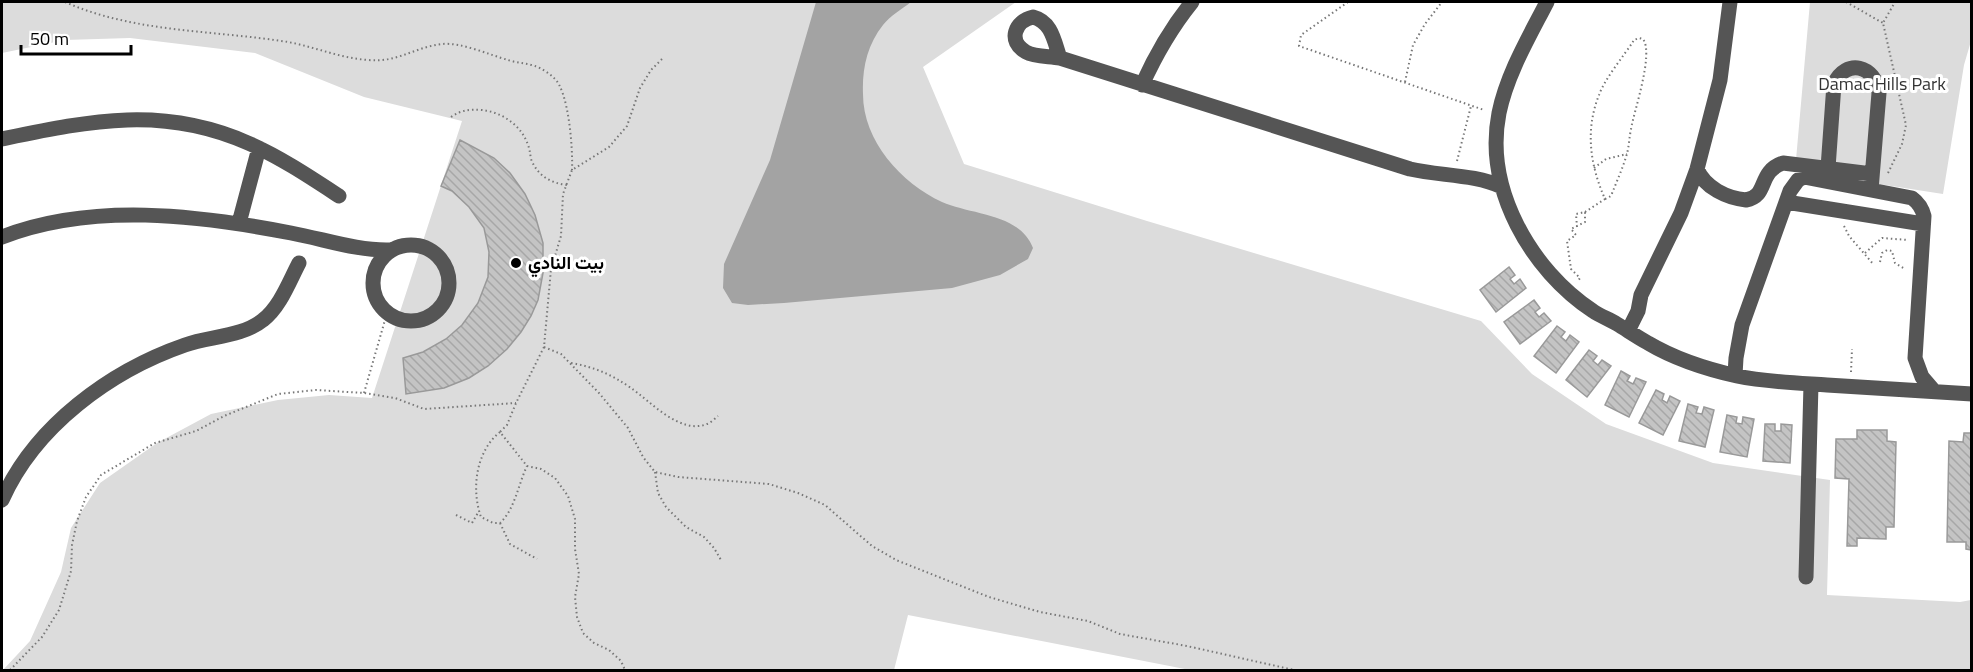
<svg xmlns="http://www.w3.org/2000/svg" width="1973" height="672" viewBox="0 0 1973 672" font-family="'Titillium Web',Vazirmatn,sans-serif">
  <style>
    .green { fill: #dcdcdc }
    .water { fill: #a3a3a3 }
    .building { fill: url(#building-back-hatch); stroke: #999; stroke-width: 1.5 }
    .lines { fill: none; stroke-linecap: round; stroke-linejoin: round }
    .path { stroke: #777; stroke-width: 2; stroke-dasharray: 1.5 3; stroke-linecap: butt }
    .minor { stroke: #555; stroke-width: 15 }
    .poi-dot { fill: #000; stroke: #fff; stroke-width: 2 }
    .labels { text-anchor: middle; stroke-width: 6; stroke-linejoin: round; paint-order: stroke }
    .park-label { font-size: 18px; fill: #333; stroke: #fff }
    .poi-label { font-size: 18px; font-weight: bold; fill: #000; stroke: #fff; text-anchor: start }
  </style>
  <defs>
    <pattern id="building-back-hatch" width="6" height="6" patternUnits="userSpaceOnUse" patternTransform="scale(1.5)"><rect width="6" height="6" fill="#c4c4c4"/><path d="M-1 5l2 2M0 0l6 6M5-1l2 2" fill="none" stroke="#a7a7a7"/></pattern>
  </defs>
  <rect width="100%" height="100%" fill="#fff"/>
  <path class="green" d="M2,2H1016L923,67L964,164L1147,221L1481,321L1532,374L1606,424L1713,463L1830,480L1827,595L1960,602L1971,600V670H1190L908,615L894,670H3L30,641L61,572L71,528L100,483L157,443L211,414L278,400L329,395L372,398L462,121L364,97L255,53L130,38L65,40L2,53Z
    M1810,2H1971V41L1964,65L1943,194L1795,171Z"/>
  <path class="water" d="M816,2H911C902,9 890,16 883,25C867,45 862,69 863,94C863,141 901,183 942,202C971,215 1020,213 1033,248L1028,259L1000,275L952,288L784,303L748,305L732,303L723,288L724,264L770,160Z"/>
  <path class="building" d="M460,140L494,158L510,173L525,194L535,215L543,243V273L538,300L531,316L521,332L507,349L488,366L469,378L444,388L406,394L403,358L423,352L446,339L462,325L478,303L488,277L489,252L484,228L469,207L452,191L441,186Z
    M1509,267L1515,275L1510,279L1514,284L1520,279L1526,288L1496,312L1480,290Z
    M1534,300L1540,308L1535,312L1539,317L1544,313L1551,321L1520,344L1504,322Z
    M1557,326L1565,332L1561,337L1566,341L1570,335L1579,342L1556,373L1534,356Z
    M1589,350L1597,356L1593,361L1598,365L1602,360L1611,366L1587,397L1566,380Z
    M1621,371L1630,376L1627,381L1633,384L1636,378L1646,382L1629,417L1605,405Z
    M1656,390L1664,394L1662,400L1667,403L1670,396L1680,401L1663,435L1639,423Z
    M1688,404L1698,407L1696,413L1702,414L1704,407L1714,410L1705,447L1679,441Z
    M1727,415L1737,417L1736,423L1742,424L1743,417L1754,419L1747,457L1720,452Z
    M1765,424H1775V431H1781V424L1792,425L1790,463L1763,461Z
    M1857,430H1887V441L1896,442L1894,527H1886V539L1857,538V546H1847L1849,479L1835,478L1836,439H1857Z
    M1964,433H1972V550L1966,549V542H1947L1949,441L1963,442Z"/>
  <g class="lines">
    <path class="path" d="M65,2C135,33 214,30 288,42C315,47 340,58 368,60C397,63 415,47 442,44C461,42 490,55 508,60C517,63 526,63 535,66C541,68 549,73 554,78C569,91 573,150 572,170
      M1348,2L1301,35L1299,46L1484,110
      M1846,2L1883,23
      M662,59L651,70L640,88L627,126L609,147L572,170L563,194L561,236L551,269L544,347L561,354L599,393L628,428L643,457L655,472L678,477L769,484L798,493L825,505L872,546L896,560L989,597L1040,612L1088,621L1120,634L1187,646L1294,670
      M1405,82L1413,45L1425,24L1442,2
      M451,117C461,110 470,109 482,110C502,112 522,126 528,145C530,150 530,154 531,159C537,175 550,183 567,185
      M1457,161L1471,106
      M1594,168L1606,159L1627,154
      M1888,173L1902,144L1906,125L1883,23L1895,2
      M1585,212L1605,199C1590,165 1585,130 1599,95C1605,78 1624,56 1634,40L1639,38L1643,39C1654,54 1634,111 1631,129C1629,139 1629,148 1626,157C1622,170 1616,183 1611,196L1605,199
      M1844,226L1849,236L1874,265
      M1577,227L1576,214L1585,212V222L1571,229L1576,235L1567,241L1571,269L1580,278L1578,281
      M1865,253L1882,238L1908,240
      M1880,262L1882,253L1887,250L1892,251L1895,263L1905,269
      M544,347L516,403L507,425L500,432L527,466L541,469L555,478L568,496L575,519V549L579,574L575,597L577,617L583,633L594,643L609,650L621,661L625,670
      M571,363C594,367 611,374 631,388C650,401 680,435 707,424C711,423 715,418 718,416
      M1851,372L1852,349
      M364,393L387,313
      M500,432C476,451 471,489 481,517L493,523H500C515,509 518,485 527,466
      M655,472L658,493L666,507L686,527L704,537L714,548L721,560
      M456,515L472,523L479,511
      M500,523L510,544L537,559
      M10,670L42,637L59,610L71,571L72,545L77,521L86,497L101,475L155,443L196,431L224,416L278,394L316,390L364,393L395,398L424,409L516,403"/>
    <path class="minor" d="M1547,2C1529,37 1507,74 1499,113C1484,189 1531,270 1593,311C1600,316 1609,319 1617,324C1627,330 1637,337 1648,343C1675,359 1706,369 1737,376C1766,382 1797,383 1827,385C1875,388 1923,391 1972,394
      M1033,17C1052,22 1054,41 1060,58C1049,56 1035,57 1026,52C1007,41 1015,21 1033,17Z
      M1060,58L1410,169C1440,176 1474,174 1502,187
      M1142,85C1156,54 1171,28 1192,2
      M2,139C89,121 162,105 248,143C280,157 310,177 339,196
      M1828,168L1834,84C1846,58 1875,65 1879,93L1871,190
      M1697,169C1705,188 1727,198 1746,200C1769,196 1757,172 1783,163L1872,174
      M1786,202L1923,224
      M239,223L259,148
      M2,237C92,202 198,215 291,233C324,239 357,251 390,250
      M373 283a38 38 0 1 1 76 0a38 38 0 1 1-76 0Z
      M1628,331L1638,311L1641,295L1681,213L1697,169L1720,80L1730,2
      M1735,375L1736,358L1742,325L1790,191L1798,180L1804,177L1912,198C1919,203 1922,208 1924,216L1915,358L1922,377L1934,391
      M2,500C35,426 110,371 185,345C210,336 242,337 263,320C280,307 289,282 299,263
      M1806,577L1811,384"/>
  </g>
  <circle class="poi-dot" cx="516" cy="263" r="6"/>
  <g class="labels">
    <g class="park-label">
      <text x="1882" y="90">Damac Hills Park</text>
    </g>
    <g class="poi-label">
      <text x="528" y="269">بيت النادي</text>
    </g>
  </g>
  <rect width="1973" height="672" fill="none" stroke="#000000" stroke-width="6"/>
  <path d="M21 45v9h110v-9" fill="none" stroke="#000000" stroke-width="3"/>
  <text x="30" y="45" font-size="18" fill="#000000" stroke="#ffffff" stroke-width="4.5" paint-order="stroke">50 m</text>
</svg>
